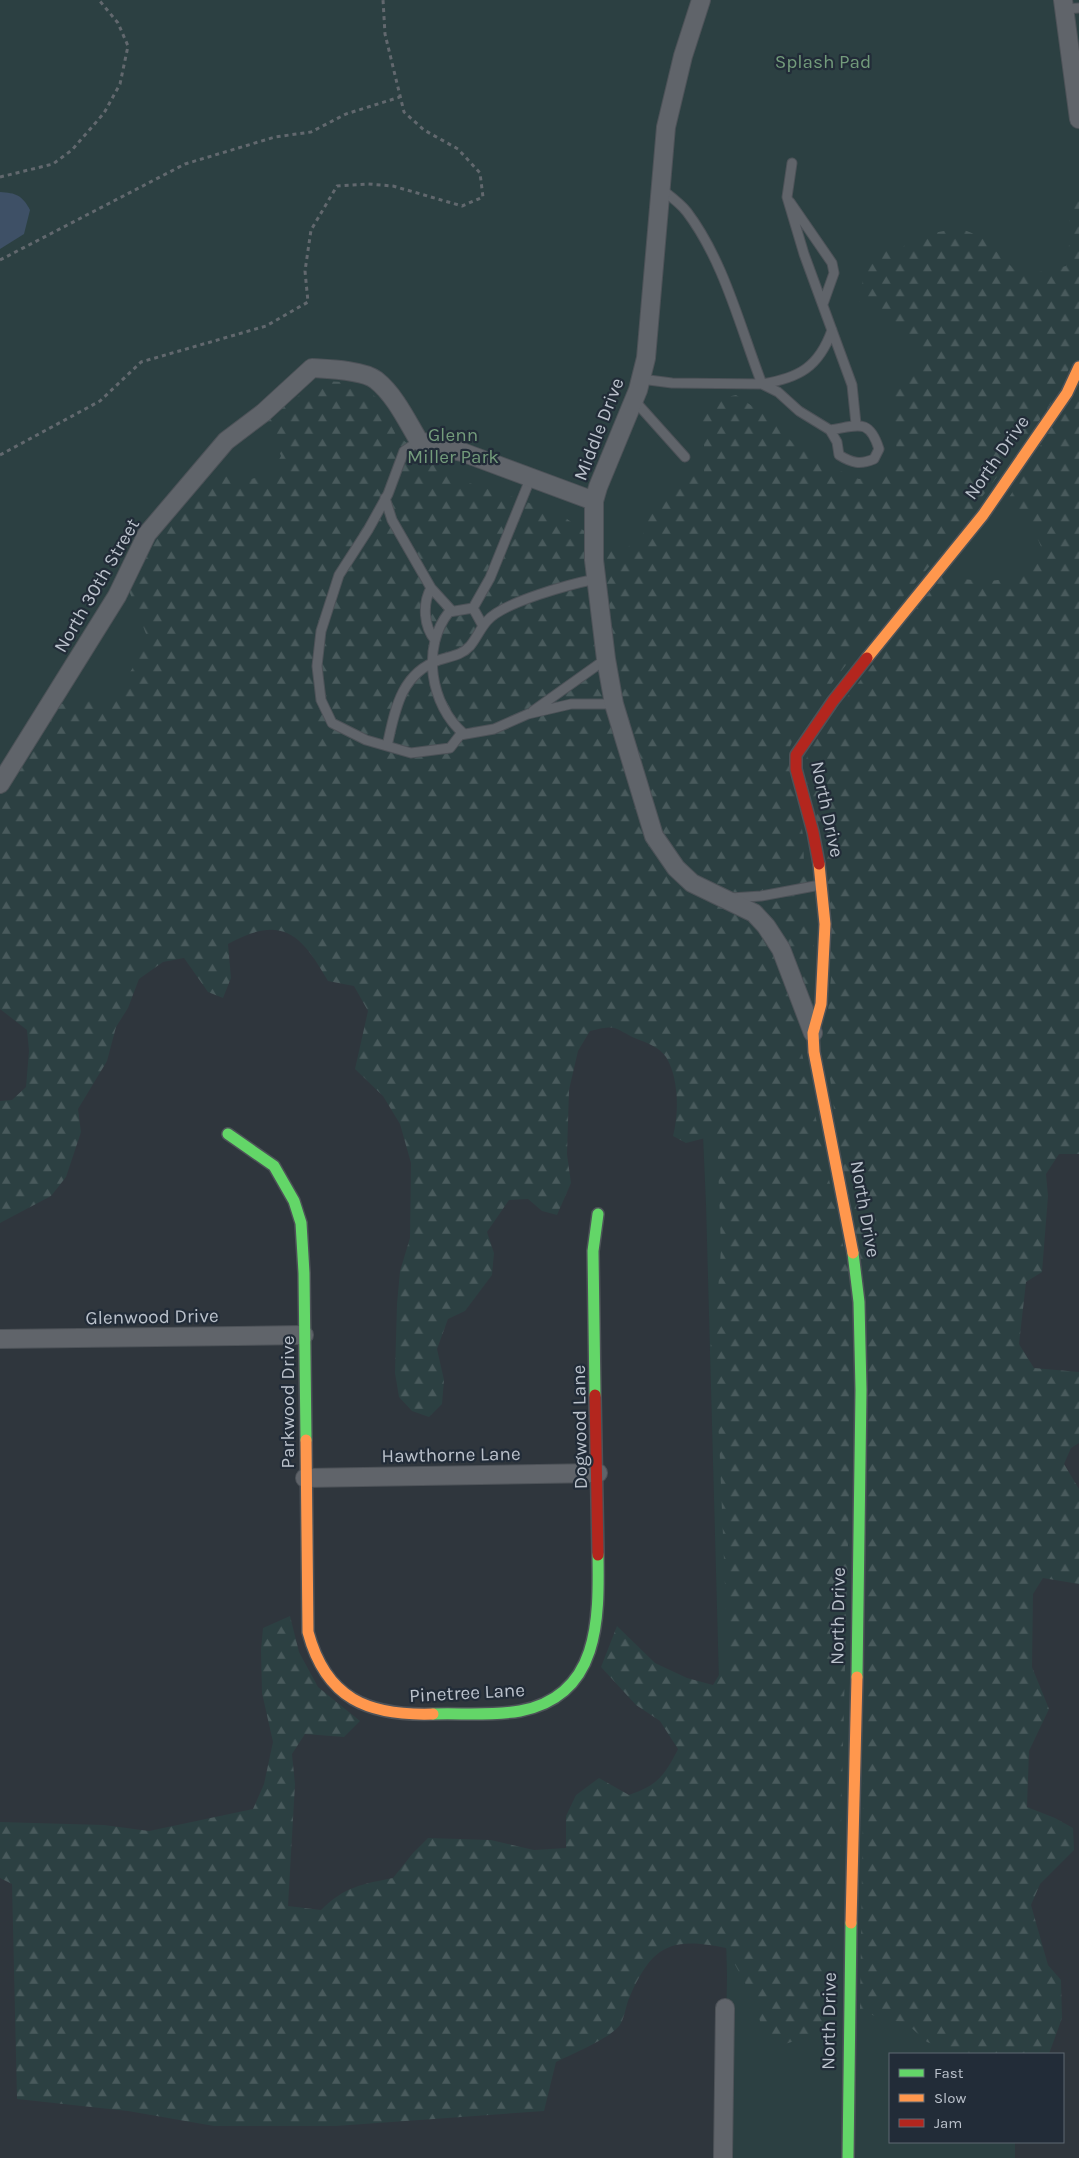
<svg xmlns="http://www.w3.org/2000/svg" width="1079" height="2158" viewBox="0 0 1079 2158" font-family="Karla,sans-serif">
  <style>
    .green { fill: #2c4042 }
    .forest { fill: url(#forest-firs) }
    .water { fill: #3e5066 }
    .lines { fill: none; stroke-linecap: round; stroke-linejoin: round }
    .lane-casing { stroke: #4d5258; stroke-width: 11 }
    .street-casing { stroke: #4d5258; stroke-width: 20 }
    .fast-casing { stroke: #4d5258; stroke-width: 14 }
    .slow-casing { stroke: #4d5258; stroke-width: 14 }
    .jam-casing { stroke: #4d5258; stroke-width: 14 }
    .path { stroke: #62686e; stroke-width: 3; stroke-dasharray: 4 4; stroke-linecap: butt }
    .lane { stroke: #60646a; stroke-width: 9 }
    .street { stroke: #60646a; stroke-width: 18 }
    .fast { stroke: #63d668; stroke-width: 11 }
    .slow { stroke: #ff974d; stroke-width: 11 }
    .jam { stroke: #b3261e; stroke-width: 11 }
    .labels { text-anchor: middle; stroke-width: 4.5; stroke-linejoin: round; paint-order: stroke }
    .park-label { font-size: 19px; fill: #739b7b; stroke: #222c38 }
    .street-label { font-size: 19px; fill: #bbc2cc; stroke: #222c38 }
  </style>
  <defs>
    <pattern id="forest-firs" width="22" height="20" patternUnits="userSpaceOnUse" patternTransform="scale(1.25)"><rect width="22" height="20" fill="#2c4042"/><path d="M5 1l3.5 6h-7zM16 11l3.5 6h-7z" fill="#495a5c"/></pattern>
  </defs>
  <rect width="100%" height="100%" fill="#2f363d"/>
  <path class="green" d="M0,0H1079V884H1005L1014,2054H890V2142H1015V2158H723L727,1976L706,1205L692,883L0,903Z"/>
  <path class="forest" d="M1069,200L1079,201V335L1073,361L1047,410L934,561L863,643L798,727L789,749L803,835L804,864L812,910L814,955L812,986L797,1030L849,1273V1504L836,2028L769,2049L752,1996L726,1948C672,1937 653,1944 630,1996C626,2004 625,2017 620,2025C609,2039 572,2054 556,2062L544,2111L336,2126H214L128,2111L17,2099L12,1884L0,1878V1822L104,1825L149,1831L253,1809L264,1784L273,1742L262,1693L261,1650L263,1628L290,1616L299,1652L318,1687L360,1721L344,1737L305,1734L292,1754L295,1784L288,1906L321,1910C344,1887 362,1884 393,1878L413,1853L428,1838L491,1840L534,1850L566,1848V1816L576,1795L599,1778L629,1795C658,1785 665,1775 678,1749L660,1721L636,1705L601,1667L617,1626L655,1663L687,1678L713,1685L728,1660L719,1436L710,1350L717,1304L721,1249L717,1135L686,1143L673,1136C679,1113 679,1078 666,1057C659,1047 647,1043 637,1039C612,1028 619,1024 590,1031L578,1051L569,1090L567,1154L571,1183L557,1215L542,1211L528,1199L509,1200L487,1232L494,1253L492,1275L465,1311L448,1319L437,1349L444,1380L442,1404L429,1417L412,1411L399,1397L395,1373L397,1304L400,1271L410,1238L411,1163L400,1124L383,1096L355,1069L368,1011L354,986L328,981C301,934 282,914 228,944L231,978L223,998L208,992L184,958L163,962L139,979L128,1008L116,1027L107,1061L78,1109L81,1132L66,1177L51,1196L0,1223V1101L12,1100L26,1087L29,1051L27,1030L0,1009V796C23,767 39,735 60,704C73,702 86,702 99,700C121,696 139,657 148,639L128,588C144,554 162,520 188,492C194,485 205,479 213,474L247,480L271,474L281,456L275,440L257,430L273,412L311,388L324,381L343,382L361,388L381,400L396,435L425,456L469,483L520,499L567,519L609,548H627L643,534V516L683,477L704,475V443L692,415L706,402L736,395L768,417L794,444L822,463L859,479L884,472L897,456L892,395L926,361L915,337L881,320L859,301L865,268L883,248L896,254L913,237L959,228L982,237L1021,276L1066,266L1070,238Z
    M1079,382V1154H1059L1046,1174L1048,1196L1042,1272L1026,1282L1019,1344L1034,1368L1079,1372V1443L1071,1448L1064,1464L1079,1489V1584L1043,1578L1033,1594L1032,1667L1049,1709L1029,1751L1027,1807L1055,1818L1073,1828L1074,1850L1040,1884L1031,1905L1048,1965L1061,1980L1062,2018L1049,2054H983L952,2051L927,2042L905,2022L883,2020L860,2009L867,1530L833,1098L825,1045L831,977L805,763L812,742L942,576C971,580 1003,587 1029,568C1034,564 1038,554 1042,549L1034,530L1007,501Z"/>
  <path class="water" d="M0,192C16,193 22,195 30,210L24,234L0,249Z"/>
  <g class="lines">
    <defs>
      <path id="lane" d="M1064,9L1079,8
        M792,163L787,197L804,254L852,385L856,424
        M661,189C670,196 680,203 687,212C724,261 740,327 762,384C799,378 819,367 832,330
        M790,202L832,263L834,273L823,304
        M641,379L672,383L762,384L778,392L799,411L830,430L837,442L839,455C852,463 860,465 874,459L879,449C869,417 857,426 830,430
        M634,400L685,457
        M419,441L404,451L388,494L368,530L339,575L321,631L317,666L321,700L332,723L366,740L411,753L450,748L460,735L494,729L528,714L571,704H614
        M385,498L392,520L431,588L452,611
        M431,588C422,604 424,627 435,640
        M483,626L473,608L490,578L531,477
        M533,711L606,659
        M464,734C430,705 421,647 449,612L473,608
        M387,746C395,711 400,674 439,660C450,656 461,656 470,646C476,639 480,629 487,621C503,602 571,584 596,579
        M731,898L761,896L820,885"/>
      <path id="street" d="M701,0L683,56L666,127L646,358L638,390L598,487L594,501V560L606,659L614,704L654,836L676,868L692,883L754,913L766,926L781,949L813,1033
        M1063,0L1079,119
        M0,784L117,596L147,534L226,441L263,413L312,368C328,369 363,370 376,380C395,395 407,421 419,441L462,452L594,501
        M0,1339L304,1335
        M305,1478L598,1473
        M723,2158L725,2008"/>
      <path id="fast" d="M228,1134L274,1166L294,1201L301,1223L304,1273L306,1440
        M853,1253L859,1302L861,1390L857,1677
        M595,1395L593,1251L598,1214
        M433,1714C461,1713 492,1716 520,1711C600,1696 599,1619 598,1555
        M848,2158L851,1923"/>
      <path id="slow" d="M867,658L983,515L1067,393L1079,367
        M819,864L825,924L821,1004L813,1033L814,1052L853,1253
        M306,1440L308,1632C326,1699 368,1716 433,1714
        M851,1923L857,1677"/>
      <path id="jam" d="M819,864L813,832L796,769V755L833,701L867,658
        M595,1395L598,1555"/>
    </defs>
    <use href="#lane" class="lane-casing"/>
    <use href="#street" class="street-casing"/>
    <use href="#fast" class="fast-casing"/>
    <use href="#slow" class="slow-casing"/>
    <use href="#jam" class="jam-casing"/>
    <path class="path" d="M0,177L53,164L72,150L104,113L120,84L128,46L118,23L99,0
      M0,260L185,164L275,137L311,132L346,114L400,97
      M0,455L100,401L141,362L266,326L308,302L305,271L311,230L337,186L368,184L393,186L462,206L483,197L480,173L458,149L424,130L404,112L385,34L383,0"/>
    <use href="#lane" class="lane"/>
    <use href="#street" class="street"/>
    <use href="#fast" class="fast"/>
    <use href="#slow" class="slow"/>
    <use href="#jam" class="jam"/>
  </g>
  <g class="labels">
    <g class="park-label">
      <text x="823" y="68">Splash Pad</text>
      <text x="453" y="441">Glenn<tspan x="453" dy="22">Miller Park</tspan></text>
    </g>
    <g class="street-label">
      <text transform="translate(598 429) rotate(-69)" y="7">Middle Drive</text>
      <text transform="translate(996 457) rotate(-55)" y="7">North Drive</text>
      <text transform="translate(96 585) rotate(-60)" y="7">North 30th Street</text>
      <text transform="translate(828 809) rotate(78)" y="7">North Drive</text>
      <text transform="translate(866 1209) rotate(80)" y="7">North Drive</text>
      <text transform="translate(152 1316) rotate(-1)" y="7">Glenwood Drive</text>
      <text transform="translate(287 1402) rotate(-90)" y="7">Parkwood Drive</text>
      <text transform="translate(579 1427) rotate(-91)" y="7">Dogwood Lane</text>
      <text transform="translate(451 1454) rotate(-1)" y="7">Hawthorne Lane</text>
      <text transform="translate(837 1616) rotate(-89)" y="7">North Drive</text>
      <text transform="translate(467 1692) rotate(-3)" y="7">Pinetree Lane</text>
      <text transform="translate(828 2021) rotate(-89)" y="7">North Drive</text>
    </g>
  </g>
  <rect x="889" y="2053" width="175" height="90" fill="#222c38" stroke="#5f6873"/>
  <rect x="899" y="2069" width="25" height="8" fill="#63d668" stroke="#5f6873"/>
  <text x="934" y="2078" font-size="15" fill="#bbc2cc">Fast</text>
  <rect x="899" y="2094" width="25" height="8" fill="#ff974d" stroke="#5f6873"/>
  <text x="934" y="2103" font-size="15" fill="#bbc2cc">Slow</text>
  <rect x="899" y="2119" width="25" height="8" fill="#b3261e" stroke="#5f6873"/>
  <text x="934" y="2128" font-size="15" fill="#bbc2cc">Jam</text>
</svg>
